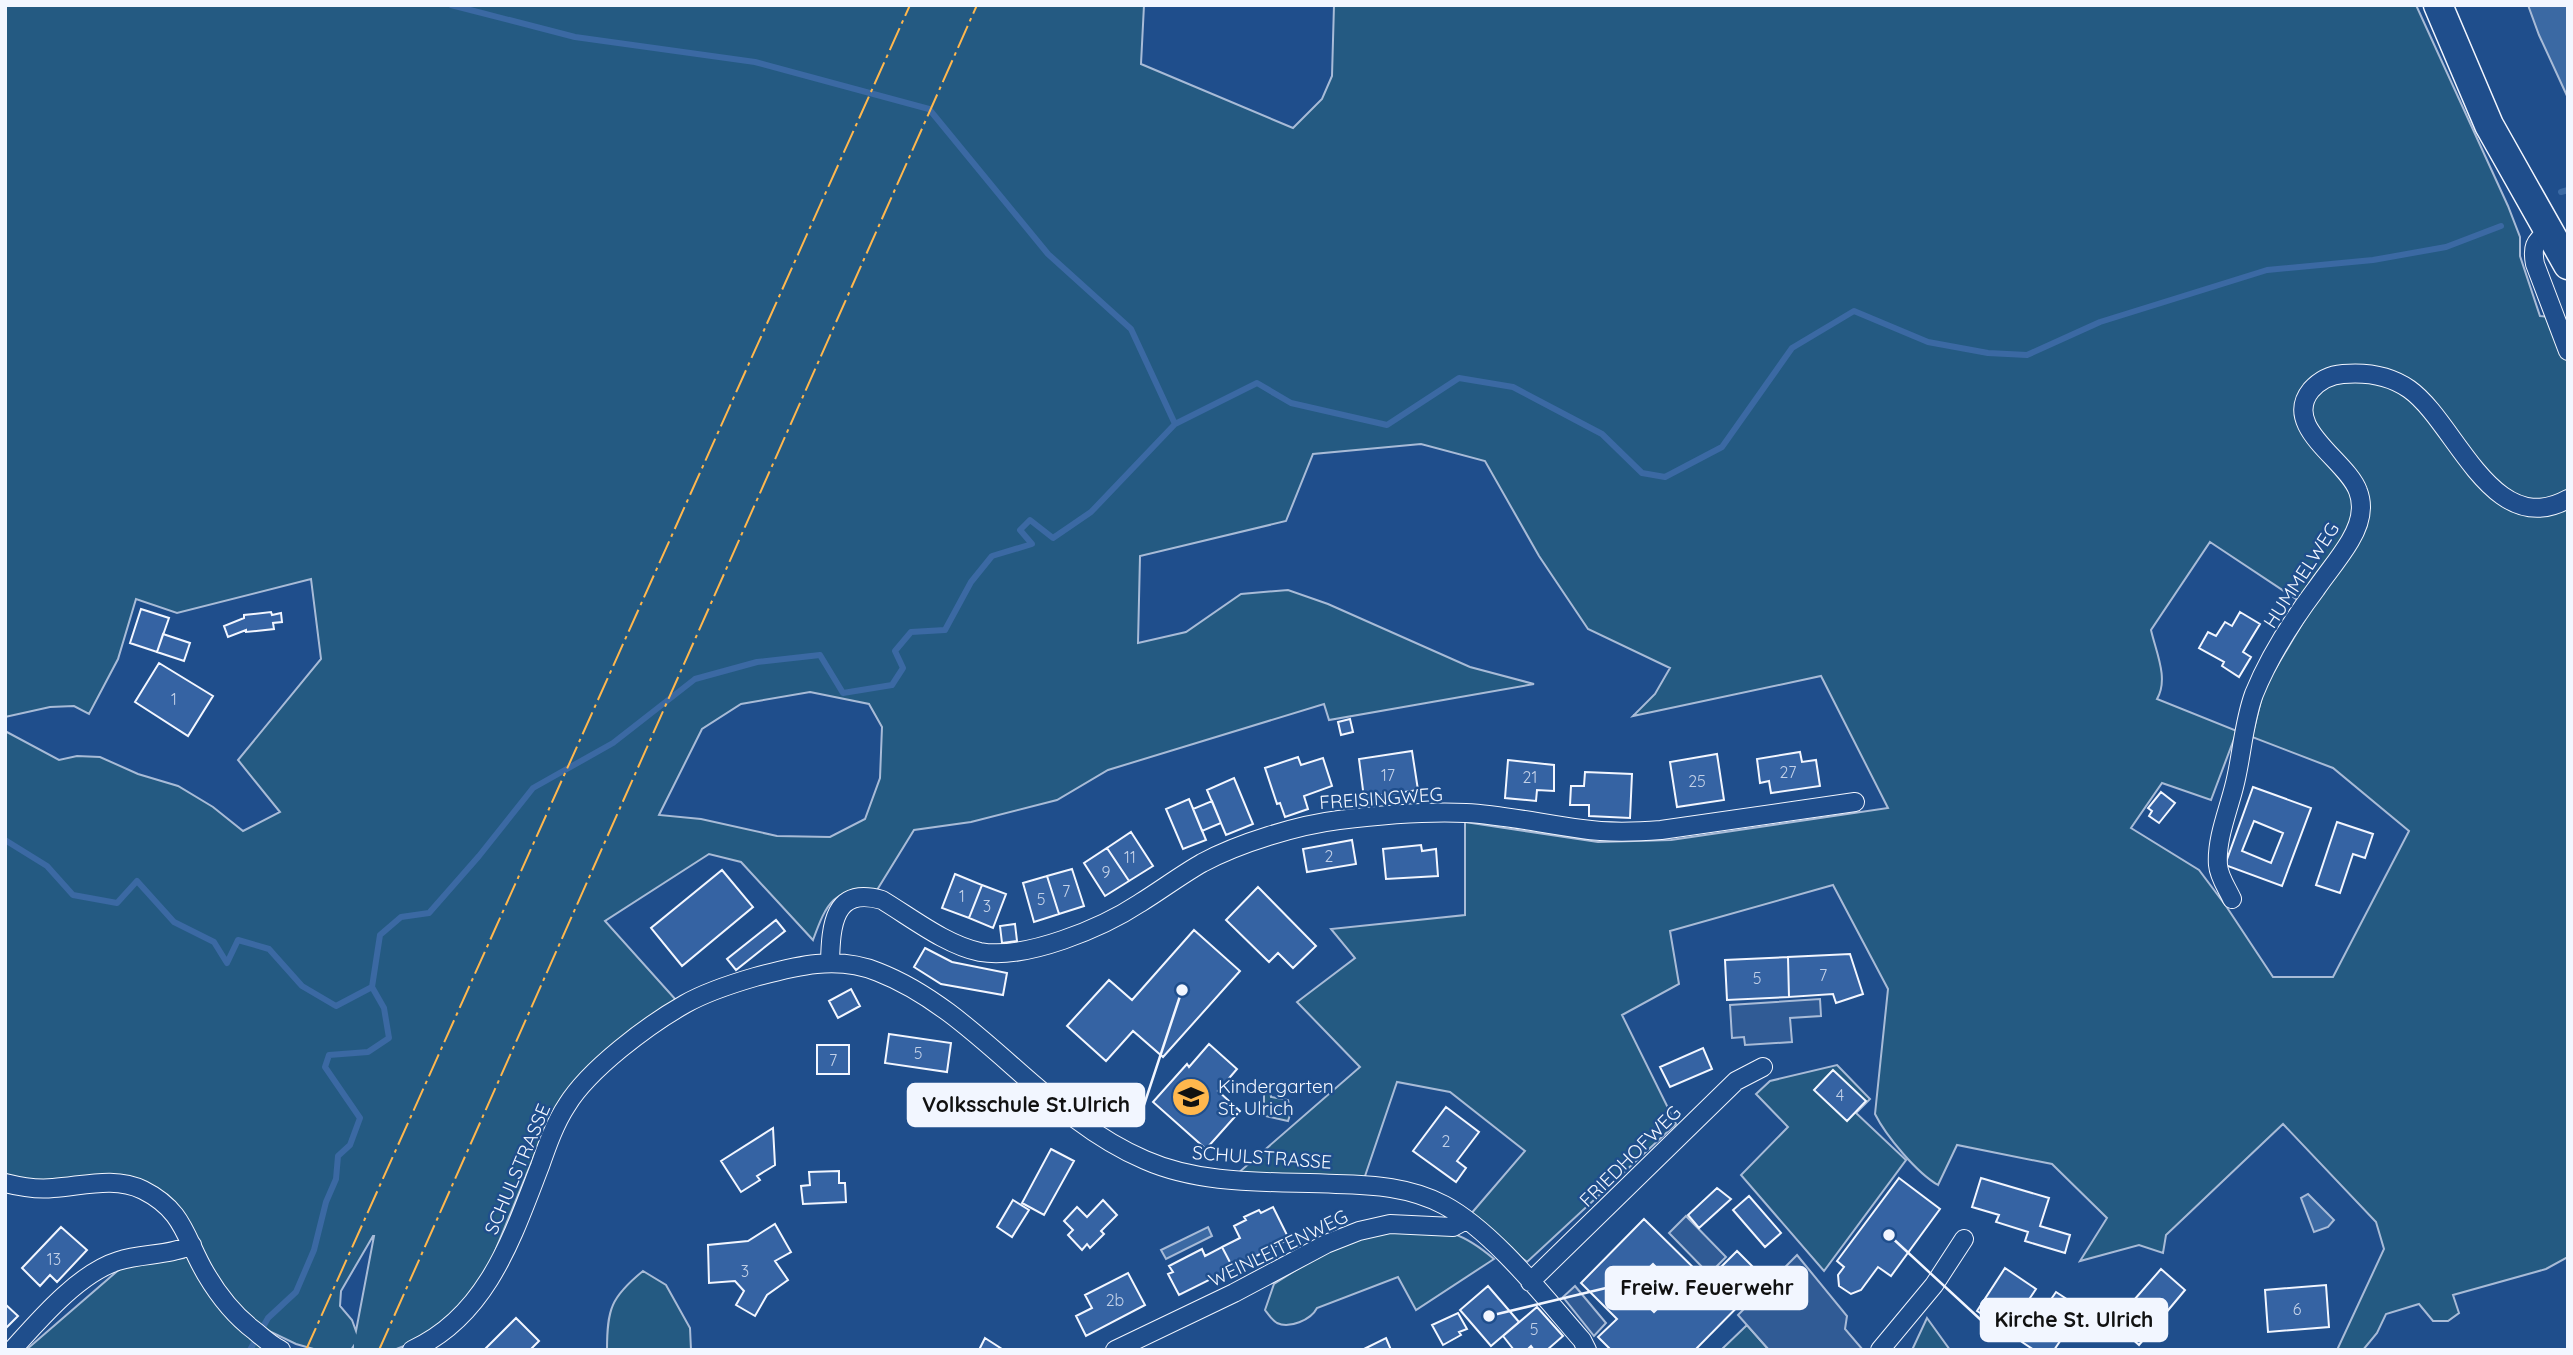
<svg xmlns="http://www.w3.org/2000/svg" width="2573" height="1355" viewBox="0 0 2573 1355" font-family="Quicksand,sans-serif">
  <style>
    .green { fill: #245a82; stroke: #a8bbd7; stroke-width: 2; fill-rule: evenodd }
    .parking { fill: #305b95; stroke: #a8bbd7; stroke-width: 2 }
    .water { fill: #3b69a3; stroke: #a8bbd7; stroke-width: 2 }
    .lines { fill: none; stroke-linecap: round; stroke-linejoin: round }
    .stream { stroke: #3b69a3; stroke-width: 6 }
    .building { fill: #3563a3; stroke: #f2f6ff; stroke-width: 2; fill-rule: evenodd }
    .minor-casing { stroke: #f2f6ff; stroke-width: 20 }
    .primary-casing { stroke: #f2f6ff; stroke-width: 31 }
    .minor { stroke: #1f4e8c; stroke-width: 18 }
    .primary { stroke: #1f4e8c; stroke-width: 28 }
    .power { stroke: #ffb74d; stroke-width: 2; stroke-dasharray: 24 5 3.5 5; stroke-linecap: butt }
    .labels { text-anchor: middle; stroke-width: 5; stroke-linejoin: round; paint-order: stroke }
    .number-label { font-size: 16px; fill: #c3d1e8 }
    .street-label { font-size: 19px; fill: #f2f6ff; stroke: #1f4e8c }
    .poi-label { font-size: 19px; fill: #f2f6ff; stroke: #1f4e8c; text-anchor: start }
    .leader { fill: none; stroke: #f2f6ff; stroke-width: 2.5 }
    .callout-dot { fill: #f2f6ff; stroke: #1f4e8c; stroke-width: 2.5 }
    .callout { fill: #f2f6ff; stroke: #f2f6ff; stroke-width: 2.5 }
    .callout-label { font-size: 21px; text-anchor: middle; font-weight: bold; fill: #111 }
  </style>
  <rect width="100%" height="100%" fill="#1f4e8c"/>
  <path class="green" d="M5,5H1144L1141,64L1293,128L1322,99L1332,76L1334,5H2416L2508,206L2520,237V256L2540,316L2568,319V1257L2546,1269L2453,1295L2459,1313L2448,1321H2433L2419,1304L2386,1314L2377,1333L2363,1350H2337L2384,1249L2376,1222L2283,1124L2166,1235L2163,1253L2139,1245L2080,1261L2107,1218L2052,1164L1957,1145L1938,1185C1917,1173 1886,1136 1875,1114L1888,989L1833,885L1670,931L1679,984L1622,1015L1676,1124L1527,1262L1470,1215L1525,1151L1450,1092L1397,1082L1364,1179L1237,1174L1360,1067L1297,1002L1355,958L1331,929L1465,915V822L1598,842L1671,840L1888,808L1821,676L1633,716L1655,694L1670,668L1588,629L1539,556L1485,461L1421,444L1313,454L1286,521L1140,556L1138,643L1186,632L1241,594L1288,590L1328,604L1470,667L1534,684L1329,720L1324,704L1108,770L1057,800L971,822L914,830L877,890C833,888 827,902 813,940L741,862L709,854L605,921L676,1000L543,1134L489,1266L474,1289L455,1313L414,1342L394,1350H353V1347L351,1350H317L296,1344L271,1332L249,1317L231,1301L165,1196L24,1181L5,1174V731L59,760L77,756L100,757L138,774L178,786L213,807L243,831L280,812L238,760L321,659L311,579L177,613L136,599L118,659L89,714L74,706L50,707L5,717ZM2210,542L2311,609L2264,688L2252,737L2333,768L2409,831L2333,977H2273L2226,906L2199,870L2131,828L2162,783L2211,800L2237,731L2157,699C2169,679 2156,652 2151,630ZM810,692L869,704L882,727L880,778L865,819L830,837L777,836L701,819L659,815L702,729L741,704ZM373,1236H374L356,1331L352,1320L340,1306L341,1291Z
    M1837,1065L1870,1099L1856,1113L1906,1160L1824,1271L1741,1175L1788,1127L1756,1094L1770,1081Z
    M1264,1091H1270L1271,1097L1288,1100L1291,1112L1288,1121L1261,1115L1258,1109L1264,1106Z
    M1395,1228C1442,1231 1455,1226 1494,1259L1416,1310L1398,1277L1317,1308C1311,1320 1289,1329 1277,1323C1272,1320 1268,1314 1265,1310L1274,1284L1310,1261L1363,1234Z
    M191,1250L269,1350H26L122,1267L184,1258Z
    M643,1271L666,1285L690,1328L691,1350H607C607,1309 611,1297 643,1271Z
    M1927,1318L1950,1350H1912Z
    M1747,1325L1769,1350H1721Z"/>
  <path class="parking" d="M1820,999L1821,1016L1790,1018L1792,1042L1745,1045L1744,1037L1732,1038L1730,1005Z
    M1686,1216L1726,1257L1709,1274L1669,1233Z
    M1797,1255L1847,1316L1845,1329L1863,1350H1769L1738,1315Z
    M1575,1286L1606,1323L1594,1336L1563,1297Z"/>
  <path class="water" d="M2528,5H2568V98L2539,35Z
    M2308,1194L2334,1220L2328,1227L2314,1232L2301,1198Z
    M1208,1227L1212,1236L1166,1259L1161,1250Z"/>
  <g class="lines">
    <path class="stream" d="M451,5L575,37L755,62L929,109L1048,254L1131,329L1175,424
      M2561,192L2568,190
      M5,840L47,866L73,895L117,903L137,881L174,922L214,942L227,963L238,940L269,949L302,986L336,1006L372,987
      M250,1350L268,1318L296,1292L314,1250L326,1202L336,1179L338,1156L350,1145L360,1118L325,1067L329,1055L368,1052L389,1038L384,1008L372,987L380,935L401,917L429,913L479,856L533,788L613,743L695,679L757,662L820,655L843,693L892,685L903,668L895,651L911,632L945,630L971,582L992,556L1032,544L1020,530L1030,520L1053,538L1091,512L1175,424L1257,383L1291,403L1387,425L1459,378L1513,387L1602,434L1642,473L1665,477L1722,447L1792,348L1854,311L1928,342L1988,353L2027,355L2100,322L2267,270L2373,260L2446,247L2501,226"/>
  </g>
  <path class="building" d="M141,609L169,618L157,652L130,643Z
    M271,612L272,615L281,613L282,622L273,623L274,629L246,632V630L228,637L224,626L244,618V615Z
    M2240,612L2260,624L2243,652L2251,657L2239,677L2222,666L2224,662L2199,648L2208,632L2216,636L2225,622L2232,626Z
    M163,634L190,643L184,661L157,652Z
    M159,663L213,696L188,736L135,702Z
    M1350,719L1353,732L1341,735L1338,722Z
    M1412,751L1418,790L1364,798L1359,759Z
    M1800,752L1802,762L1816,760L1820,786L1771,793L1769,781L1760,783L1757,759Z
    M1717,754L1724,800L1677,807L1670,762Z
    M1298,757L1301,765L1323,758L1332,786L1304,796L1308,809L1285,817L1280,803L1277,804L1265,768Z
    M1508,760L1554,765V791L1537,790L1536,801L1505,798Z
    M1585,772L1632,774L1630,818L1589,816V805H1570L1571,786H1584Z
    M1234,778L1253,824L1226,835L1207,790Z
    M2253,787L2311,808L2282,886L2225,865ZM2254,821L2283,833L2271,863L2242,851Z
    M2161,792L2175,803L2159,823L2149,816L2152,811L2148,808Z
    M1189,799L1206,840L1183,849L1166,809Z
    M1212,801L1221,823L1202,831L1193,809Z
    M2337,822L2373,834L2365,858L2353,854L2340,893L2316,885Z
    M1131,832L1153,866L1129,881L1107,848Z
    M1352,840L1356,864L1307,872L1303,849Z
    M1421,845L1422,851L1436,849L1438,876L1386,879L1383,849Z
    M1107,848L1129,881L1105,896L1084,863Z
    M1072,869L1084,906L1059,914L1047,876Z
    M722,870L753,907L682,966L651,928Z
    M955,874L982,885L969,918L942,908Z
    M1047,876L1059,914L1034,922L1023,883Z
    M982,885L1006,894L993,928L969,918Z
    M1258,887L1316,946L1293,968L1278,953L1269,962L1226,920Z
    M776,920L785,931L736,970L727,959Z
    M1015,924L1017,941L1002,943L1000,926Z
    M1194,930L1240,971L1163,1057L1133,1031L1106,1061L1067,1026L1109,980L1132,1000Z
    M925,948L952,962L1007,973L1003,995L941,984L914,967Z
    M1850,954L1863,994L1836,1003L1833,994L1789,997L1788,957Z
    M1788,957L1789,997L1727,1000L1725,960Z
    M851,989L860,1006L838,1018L829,1001Z
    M889,1034L951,1043L947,1072L885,1063Z
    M1209,1044L1237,1069L1218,1091L1240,1111L1206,1149L1153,1102L1187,1064L1189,1067Z
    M817,1045H849V1074H817Z
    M1703,1048L1712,1069L1670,1087L1660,1067Z
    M1833,1070L1866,1101L1847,1121L1814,1090Z
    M1446,1107L1479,1132L1457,1161L1466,1168L1456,1182L1413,1151Z
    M773,1128L775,1165L757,1176L760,1180L741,1192L721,1161Z
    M1051,1149L1074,1161L1044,1215L1022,1203Z
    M839,1171V1183H845L846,1202L803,1204L801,1186L810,1185L809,1172Z
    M1899,1178L1940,1209L1891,1276L1878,1267L1861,1290L1851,1294L1839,1286L1838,1275L1844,1267L1837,1261Z
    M1981,1178L2049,1198L2040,1226L2070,1235L2065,1253L2025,1241L2028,1232L1996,1222L1999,1215L1972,1207Z
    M1717,1188L1731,1199L1699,1228L1688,1215Z
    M1749,1196L1781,1233L1765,1247L1733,1210Z
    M1013,1200L1029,1210L1012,1237L997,1227Z
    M1103,1200L1117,1215L1101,1231L1104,1234L1090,1248L1087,1244L1082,1250L1068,1235L1073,1230L1064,1221L1077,1207L1087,1217Z
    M1273,1207L1289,1239L1233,1268L1222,1247L1240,1238L1234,1226L1246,1220L1244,1217L1259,1210L1261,1213Z
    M1644,1219L1707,1281L1737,1251L1765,1279L1695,1350H1611L1598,1337L1617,1319L1581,1283ZM1653,1264L1677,1289L1654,1312L1629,1287Z
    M775,1224L791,1252L775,1261L788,1280L767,1295L755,1316L736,1305L744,1291L735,1281L709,1283L708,1245L748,1241Z
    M61,1227L87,1250L57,1282L50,1275L40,1286L22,1268Z
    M1222,1247L1233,1268L1179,1295L1168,1274L1173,1272L1169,1266L1202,1249L1205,1256Z
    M2005,1268L2036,1289L2008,1331L1977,1311Z
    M2161,1269L2185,1290L2139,1345L2114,1323Z
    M1128,1273L1145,1305L1086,1336L1076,1316L1092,1308L1085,1295Z
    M2326,1285L2329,1327L2268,1332L2265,1290Z
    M1488,1286L1519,1322L1491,1346L1460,1310Z
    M2056,1292L2082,1309L2054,1350H2034L2022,1342Z
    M5,1304L18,1316L5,1329Z
    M1537,1307L1563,1336L1547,1350H1534L1531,1346L1527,1350H1514L1503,1336Z
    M1458,1313L1467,1329L1459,1332L1461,1335L1443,1345L1432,1325Z
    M516,1318L539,1341L530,1350H484Z
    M985,1338L1002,1349V1350H979Z
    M1386,1338L1391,1350H1362Z"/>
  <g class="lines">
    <defs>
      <path id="minor" d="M2548,232C2534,241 2532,248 2535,264L2568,351
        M2232,899C2227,888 2219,877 2218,865C2216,840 2228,811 2234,787C2242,757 2243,724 2254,694C2269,657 2292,621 2316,589C2327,573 2340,558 2350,541C2359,526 2365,509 2358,491C2347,460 2281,427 2311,390C2319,381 2330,375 2343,374C2366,372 2389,375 2409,389C2456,422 2492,541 2568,499
        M830,962C831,926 833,886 882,900C912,918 946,945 980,952C1026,960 1102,928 1140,903C1161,890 1181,875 1202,863C1239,843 1298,825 1339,820C1380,815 1424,811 1466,813C1505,815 1543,824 1582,829C1608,833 1635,832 1661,830L1855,802
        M5,1183C21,1187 36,1190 53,1188C83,1186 115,1176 143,1190C185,1211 185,1239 206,1274C219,1296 235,1316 255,1331C263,1338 272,1346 281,1350
        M1530,1282L1736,1081L1763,1067
        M12,1350C39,1320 79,1273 118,1261C143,1253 168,1256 192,1245
        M412,1350C487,1316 512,1238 540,1166C547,1146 555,1123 567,1105C589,1069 648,1025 685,1004C706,992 731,984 755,977C796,966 837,955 878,972C978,1011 1043,1117 1145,1160C1204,1186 1273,1181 1336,1184C1374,1185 1410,1187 1444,1205C1493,1231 1545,1298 1582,1340L1587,1350
        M1115,1350L1234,1293L1326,1244L1359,1231L1390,1224L1453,1227L1466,1220
        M1880,1350L1934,1285L1964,1239"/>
      <path id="primary" d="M2438,5L2489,125L2568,265"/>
    </defs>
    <use href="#minor" class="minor-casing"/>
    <use href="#primary" class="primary-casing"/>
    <use href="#minor" class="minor"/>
    <use href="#primary" class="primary"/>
    <path class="power" d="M306,1350L910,5
      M379,1350L977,5"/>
  </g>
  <defs>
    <symbol id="school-disc" viewBox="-11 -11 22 22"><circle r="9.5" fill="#ffb74d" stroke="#1f4e8c"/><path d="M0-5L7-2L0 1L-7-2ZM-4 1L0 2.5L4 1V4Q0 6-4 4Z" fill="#111"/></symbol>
  </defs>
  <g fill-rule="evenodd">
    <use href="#school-disc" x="1169" y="1075" width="44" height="44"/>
  </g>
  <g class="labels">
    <g class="number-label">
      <text x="174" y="705">1</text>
      <text x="1788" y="778">27</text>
      <text x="1388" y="781">17</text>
      <text x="1530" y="783">21</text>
      <text x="1697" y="787">25</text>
      <text x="1329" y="862">2</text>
      <text x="1130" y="863">11</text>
      <text x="1106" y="878">9</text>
      <text x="1066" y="897">7</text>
      <text x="962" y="902">1</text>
      <text x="1041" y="905">5</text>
      <text x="987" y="912">3</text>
      <text x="1823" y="981">7</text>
      <text x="1757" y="984">5</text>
      <text x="918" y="1059">5</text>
      <text x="833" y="1066">7</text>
      <text x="1840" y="1101">4</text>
      <text x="1446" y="1147">2</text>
      <text x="54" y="1265">13</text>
      <text x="745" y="1277">3</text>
      <text x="1115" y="1306">2b</text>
      <text x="2297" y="1315">6</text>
      <text x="1534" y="1335">5</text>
    </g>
    <g class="street-label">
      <text transform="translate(2301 575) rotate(-57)" y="7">HUMMELWEG</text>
      <text transform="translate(1381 798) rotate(-4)" y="7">FREISINGWEG</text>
      <text transform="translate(1630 1156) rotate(-45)" y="7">FRIEDHOFWEG</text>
      <text transform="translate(1262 1157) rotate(4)" y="7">SCHULSTRASSE</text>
      <text transform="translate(517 1169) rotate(-67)" y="7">SCHULSTRASSE</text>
      <text transform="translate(1278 1248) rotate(-26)" y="7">WEINLEITENWEG</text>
    </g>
    <g class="poi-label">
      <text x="1218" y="1093">Kindergarten<tspan x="1218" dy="22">St. Ulrich</tspan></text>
    </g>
  </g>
  <path class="leader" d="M1182 990L1144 1105M1489 1316L1606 1288M1889 1235L1981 1320"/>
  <g class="callout-dot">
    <circle cx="1182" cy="990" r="7"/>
    <circle cx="1489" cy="1316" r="7"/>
    <circle cx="1889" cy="1235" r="7"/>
  </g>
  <g class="callout">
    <rect x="908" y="1084" width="236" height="42" rx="7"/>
    <rect x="1606" y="1267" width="201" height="42" rx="7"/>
    <rect x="1981" y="1299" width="186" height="42" rx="7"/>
  </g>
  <g class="callout-label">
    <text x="1026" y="1112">Volksschule St.Ulrich</text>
    <text x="1707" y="1295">Freiw. Feuerwehr</text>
    <text x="2074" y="1327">Kirche St. Ulrich</text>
  </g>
  <rect width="2573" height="1355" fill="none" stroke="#f2f6ff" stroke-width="14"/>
</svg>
